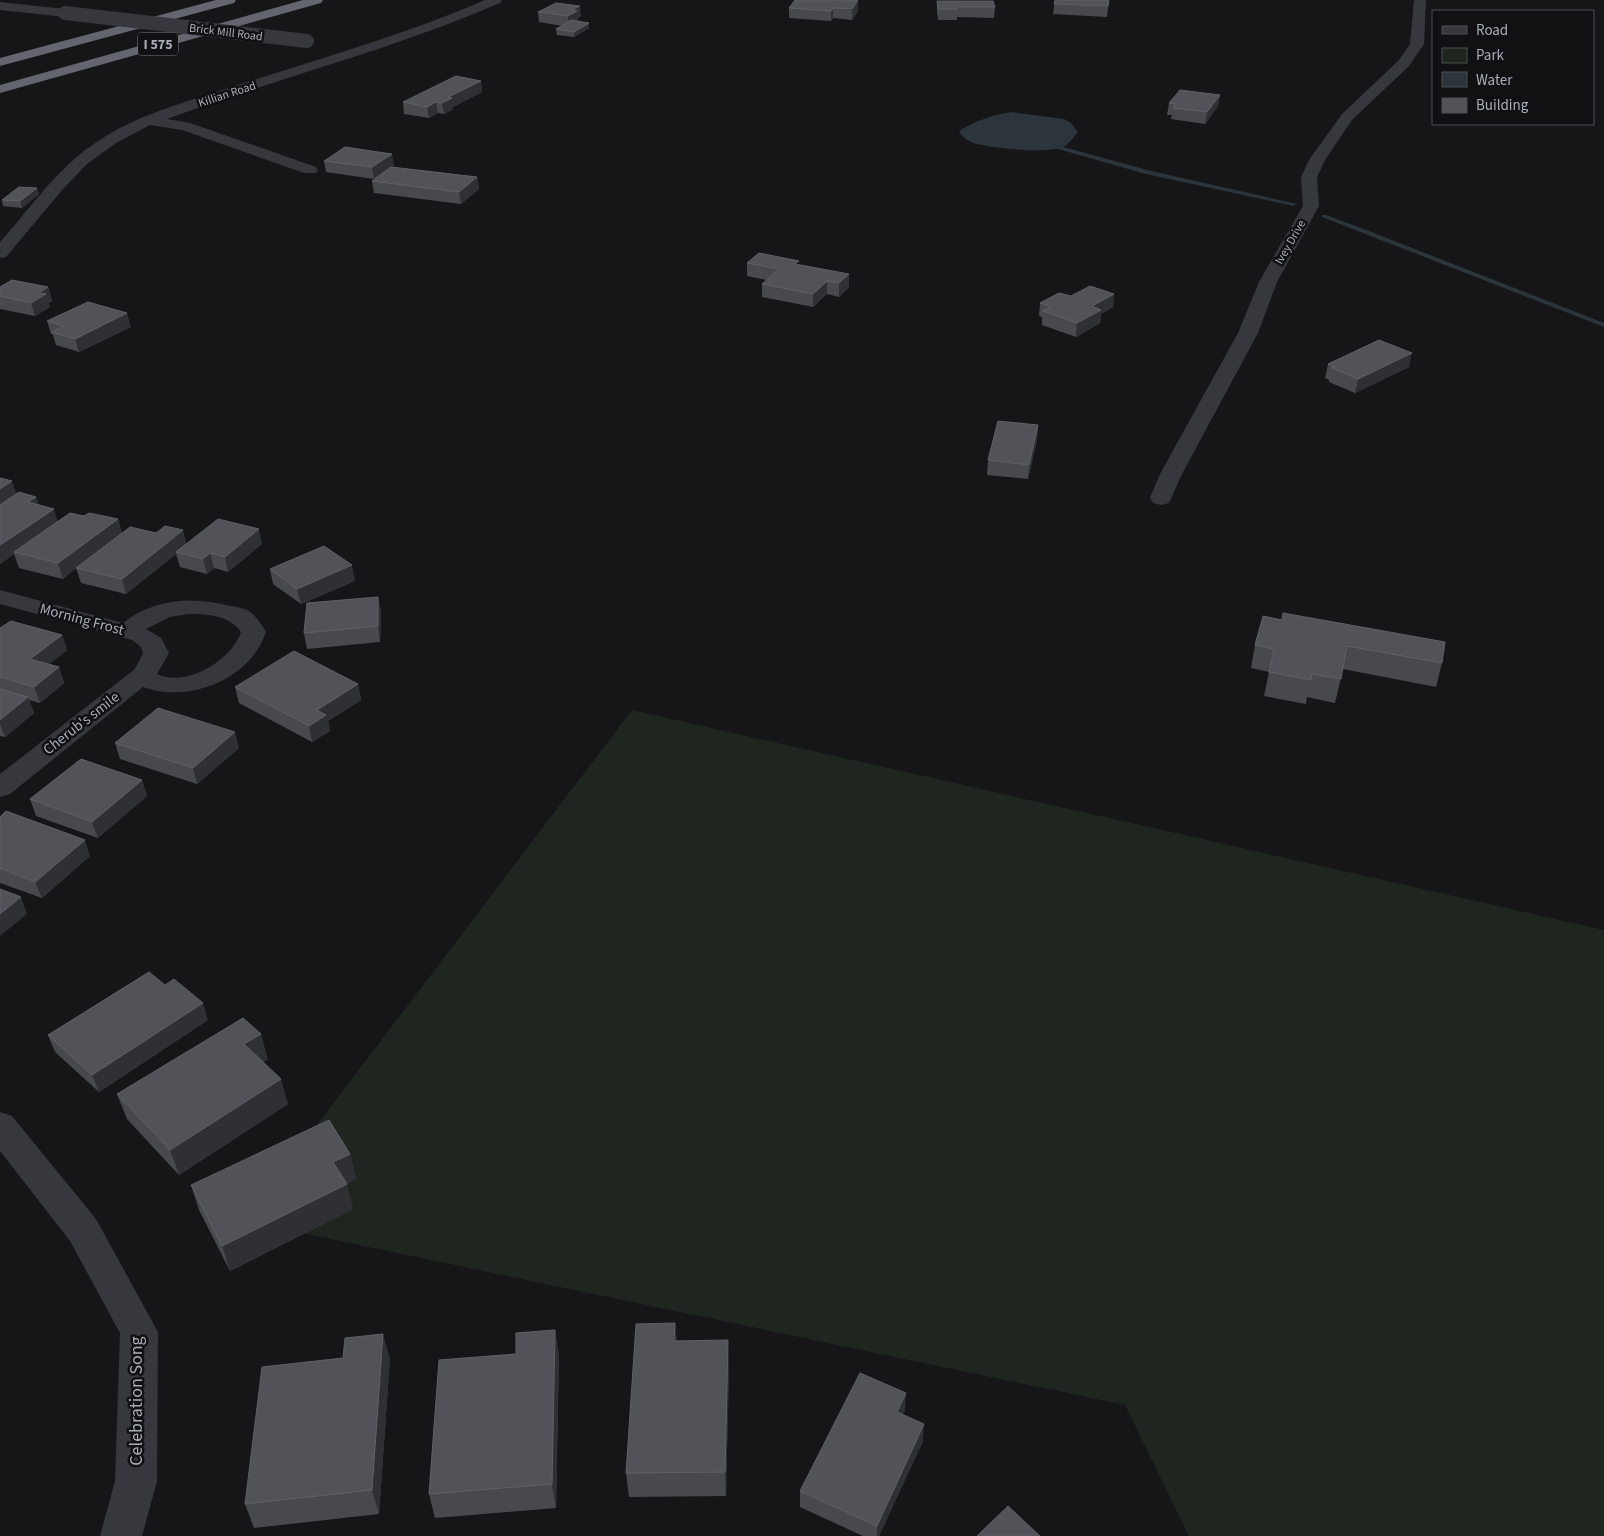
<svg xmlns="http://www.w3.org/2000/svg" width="1604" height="1536" viewBox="0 0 1604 1536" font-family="'Source Sans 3',sans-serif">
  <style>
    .green { fill: #1e261f }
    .water { fill: #2c353c }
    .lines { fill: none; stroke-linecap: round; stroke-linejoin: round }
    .stream { fill: #2c353c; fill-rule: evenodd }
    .minor { fill: #37383d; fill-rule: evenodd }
    .highway { fill: #63666e; fill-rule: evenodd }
    .minor-bridge { stroke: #37383d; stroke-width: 14 }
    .wall { fill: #47494d }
    .shaded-wall { fill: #2f3033 }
    .building { fill: #525359; stroke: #5f6168 }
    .labels { text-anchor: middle; stroke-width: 5; stroke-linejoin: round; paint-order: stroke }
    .far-street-label { font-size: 12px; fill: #a8adb8; stroke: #111113 }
    .shield { fill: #111113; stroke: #7b7e86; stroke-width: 1 }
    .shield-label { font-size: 14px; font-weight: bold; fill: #a8adb8 }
    .street-label { font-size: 15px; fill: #a8adb8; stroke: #111113 }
    .near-street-label { font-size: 18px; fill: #a8adb8; stroke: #111113 }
  </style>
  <rect width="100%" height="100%" fill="#161618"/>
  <path class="green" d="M632,710L1604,930V1536H1189L1125,1405L244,1221Z"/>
  <path class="water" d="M1011,112L1064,119L1071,123L1078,132C1074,136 1070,143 1065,146C1051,155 990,148 973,143C967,140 962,137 959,131C976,120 991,116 1011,112Z"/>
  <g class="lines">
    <path class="stream" d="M1060,146L1147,170L1297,204L1294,206L1146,174L1058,149L1057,148Z
      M1322,215H1326L1361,228L1604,323V327L1322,217Z"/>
    <path class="minor" d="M485,0H502L500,3C392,50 277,78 167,119L190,123L316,167L318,170L316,173H304L182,130L150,125L116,143L87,164L63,189L6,257L0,258V242C29,210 55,171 91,146C135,114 190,101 241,84C323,58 406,34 485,0Z
      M1414,0H1426L1424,44L1409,66L1352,120L1325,160L1317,177L1319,206L1277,282L1258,333L1182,474L1169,503L1161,505L1153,503L1150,498L1160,474L1238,333L1259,282L1303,206L1301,177L1309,160L1342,114L1399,60L1410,44Z
      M0,2L65,9L71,13L65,17L0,10Z
      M0,590L123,623C154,598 194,596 230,606C237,607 243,608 249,611C256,616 262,625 266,632C251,679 188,704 143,687L10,794L0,797V774L135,669L143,653L141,647L132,640L0,604ZM188,614C207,614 229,615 241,632C232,660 186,688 157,674L169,653L161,638L146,629L170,617Z
      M0,1112L12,1116L96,1219L158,1332L157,1481L142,1536H100L115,1481L120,1333L70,1241L0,1151Z"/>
    <path class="highway" d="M216,0H236L234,3L0,66V58Z
      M303,0H323L321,3L0,93V85Z"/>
    <path class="minor-bridge" d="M65,13L307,41"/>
  </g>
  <path class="wall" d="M795,0L858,11L852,20L833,18L831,21L789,18V8Z
    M1055,0H1109L1107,17L1053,14Z
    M937,1L995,7L994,18L957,17V20H938L937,11Z
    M538,12L581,16L578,18V21L589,28L574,37L557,35L556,29L563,26L539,22Z
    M481,81L482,92L453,107V109L444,114L438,113L429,118L404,114L403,102Z
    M1220,95L1218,106L1205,124L1171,119L1172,115H1167L1169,103Z
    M324,161L394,165L392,167L477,177L479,189L461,204L374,193L372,181L374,179L326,172Z
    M37,188L39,194L22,208L3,206L2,200Z
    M747,263L799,265L849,287L839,297L827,294L813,307L762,297V284L767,280L747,276Z
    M0,287H48L52,301L48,303L50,307L35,316L0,309Z
    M1114,294L1113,307L1101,314L1100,323L1076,337L1042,325V317L1039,316L1040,303L1071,296Z
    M47,321L131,327L79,352L56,345L53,335L51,334Z
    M1328,364L1409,367L1355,393L1329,382V380L1325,378Z
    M1038,425L1037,440L1028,479L987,475L988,460Z
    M16,494L36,497L38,505L58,521L84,516L118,519L122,533L187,544H262L228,572L214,568L207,574L180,567L176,554L126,594L81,583L76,568L63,579L19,568L14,554L0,564Z
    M270,569L355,581L301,604L273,584Z
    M378,597L381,612L380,642L307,649L304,633Z
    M1282,620L1442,663L1436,687L1343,669L1335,703L1307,697L1306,704L1264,696L1269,672L1251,668L1255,645Z
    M0,628L62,635L67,650L49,664L59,667L64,683L40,703L29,700L34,713L5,737L0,736Z
    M358,684L361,700L328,721L330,731L312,742L239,703L235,687Z
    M115,743L239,748L197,784L120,759Z
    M142,780L147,796L98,838L36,816L30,799Z
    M0,817L90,856L42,898L0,883Z
    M208,1020L99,1092L55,1052L48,1035Z
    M268,1059L263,1062L288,1104L179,1175L127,1119L117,1094Z
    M350,1154L356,1179L346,1184L353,1209L230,1271L199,1210L191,1185Z
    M675,1323L677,1341L729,1365L726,1496L629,1497L626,1473Z
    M516,1354H559L556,1508L435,1518L429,1494Z
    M390,1358L379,1514L254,1528L245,1504Z
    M905,1410L902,1415L923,1441L879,1536H863L800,1507V1491Z"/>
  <path class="shaded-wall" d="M858,0V11L852,20V9Z
    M580,6L581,16L578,18V21L569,26L568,16L572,10Z
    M833,8V18L831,21V11Z
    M589,23V28L574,37V32Z
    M481,81L482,92L453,107V109L444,114L442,103L448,97Z
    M1220,95L1218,106L1205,124L1207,112Z
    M436,102L438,113L429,118L427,107Z
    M392,154L394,165L374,179L372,167Z
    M477,177L479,189L461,204L459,192Z
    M37,188L39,194L22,208L20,201Z
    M849,274V287L839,297V283Z
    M827,281V294L813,307V294Z
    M48,287L52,301L48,303L50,307L35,316L31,303L39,293Z
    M1114,294L1113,307L1101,314L1100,323L1076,337L1077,323L1092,306Z
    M127,313L131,327L79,352L75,339Z
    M1412,353L1409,367L1355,393L1358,379Z
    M1038,425L1037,440L1028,479L1029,465Z
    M12,481L17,496L0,507V489Z
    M36,497L41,511L28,502Z
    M54,509L58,523L14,552V554L0,564V545Z
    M118,519L122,534L76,568L63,579L58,563Z
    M259,529L262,544L228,572L225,557Z
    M183,530L187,545L176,552V554L126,594L122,579Z
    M210,553L214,568L207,574L203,559Z
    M352,565L355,581L301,604L297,589Z
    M378,597L381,612L380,642L378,626Z
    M62,635L67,650L36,675L30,659Z
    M59,667L64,683L40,703L34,687Z
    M358,684L361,700L328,721L330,731L312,742L309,726L317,710Z
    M28,697L34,713L5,737L0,724V720Z
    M235,732L239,748L197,784L193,768Z
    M142,780L147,796L98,838L92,822Z
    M85,840L90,856L42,898L35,882Z
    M21,897L27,914L0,936V914Z
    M203,1003L208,1020L99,1092L92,1075Z
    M261,1034L268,1059L251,1069L244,1044Z
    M281,1079L288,1104L179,1175L170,1150Z
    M350,1154L356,1179L340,1187L333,1162Z
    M347,1184L353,1209L230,1271L222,1246Z
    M675,1323L677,1348L674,1341Z
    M555,1330L559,1354L556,1508L552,1484Z
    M383,1334L390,1358L379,1514L372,1490Z
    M728,1340L729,1365L726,1496L725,1472Z
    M906,1393L905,1410L896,1429L897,1412Z
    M924,1424L923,1441L879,1536H877V1526Z"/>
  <path class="building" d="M795,0H858L852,9L833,8L831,11L789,8Z
    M1055,0H1109L1108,6L1054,4Z
    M937,1H993L995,7H957L958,9H938Z
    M556,3L580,6L572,10L577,11L568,16L538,12Z
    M571,20L589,23L574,32L556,29Z
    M456,76L481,81L448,97L452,98L442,103L436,102L427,107L403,102Z
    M1180,90L1220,95L1207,112L1173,108L1176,104L1169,103Z
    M345,147L392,154L372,167L324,161Z
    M391,167L477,177L459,192L372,181Z
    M19,187L37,188L20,201L2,200Z
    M759,253L799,261L795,264L849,274L839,283L827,281L813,294L762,284L779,269L747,263Z
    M12,280L48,287L39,293L46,294L31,303L0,296V287Z
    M1090,286L1114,294L1092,306L1101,310L1077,323L1043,311L1051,307L1040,303L1059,293L1071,296Z
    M88,302L127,313L75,339L52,332L64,326L47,321Z
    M1379,340L1412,353L1358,379L1332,368L1335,367L1328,364Z
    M998,421L1038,425L1029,465L988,460Z
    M0,478L12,481L0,489Z
    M19,492L36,497L28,502L54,509L0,545V505Z
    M70,513L84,516L89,513L118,519L58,563L14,552Z
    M218,519L259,529L225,557L210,553L203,559L176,552Z
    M165,526L183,530L122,579L76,568L130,527L156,533Z
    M324,546L352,565L297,589L270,569Z
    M378,597V626L304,633L307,603Z
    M1283,613L1445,642L1442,663L1347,646L1341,679L1312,674L1311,680L1269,672L1274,649L1255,645L1263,616L1282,620Z
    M11,621L62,635L30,659L59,667L34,687L0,677V628Z
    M294,651L358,684L317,710L326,715L309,726L235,687Z
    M0,689L28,697L0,720Z
    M158,708L235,732L193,768L115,743Z
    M81,759L142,780L92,822L30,799Z
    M6,811L85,840L35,882L0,868V817Z
    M0,889L21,897L0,914Z
    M149,972L165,985L174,979L203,1003L92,1075L48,1035Z
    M243,1018L261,1034L244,1044L281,1079L170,1150L117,1094Z
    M329,1120L350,1154L333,1162L347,1184L222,1246L191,1185Z
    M675,1323L674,1341L728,1340L725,1472L626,1473L636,1324Z
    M555,1330L552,1484L429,1494L439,1360L516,1354V1333Z
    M383,1334L372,1490L245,1504L262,1367L343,1358L345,1338Z
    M860,1373L906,1393L897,1412L924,1424L877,1526L800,1491Z
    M1008,1506L1040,1536H977Z"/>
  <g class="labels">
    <g class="far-street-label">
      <text transform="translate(226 32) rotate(7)" y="4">Brick Mill Road</text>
      <text transform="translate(227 94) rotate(-18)" y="4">Killian Road</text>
      <text transform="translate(1290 242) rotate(-60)" y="4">Ivey Drive</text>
    </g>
    <rect class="shield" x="138" y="32.5" width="40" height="23" rx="4"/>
    <g class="shield-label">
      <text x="158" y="49">I 575</text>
    </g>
    <g class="street-label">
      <text transform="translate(82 619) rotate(15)" y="5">Morning Frost</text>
      <text transform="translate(81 723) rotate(-38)" y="5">Cherub's smile</text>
    </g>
    <g class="near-street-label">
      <text transform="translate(136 1401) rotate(-90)" y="6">Celebration Song</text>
    </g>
  </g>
  <rect x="1432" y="10" width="162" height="115" fill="#111113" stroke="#4d4f55"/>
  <rect x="1442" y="26" width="25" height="8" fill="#37383d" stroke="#4d4f55"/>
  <text x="1476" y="35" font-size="15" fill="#a8adb8">Road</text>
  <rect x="1442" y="48" width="25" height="15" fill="#1e261f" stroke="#4d4f55"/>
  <text x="1476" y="60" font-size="15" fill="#a8adb8">Park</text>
  <rect x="1442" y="72" width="25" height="15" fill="#2c353c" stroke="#4d4f55"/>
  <text x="1476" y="85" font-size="15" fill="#a8adb8">Water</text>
  <rect x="1442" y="98" width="25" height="15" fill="#525359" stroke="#4d4f55"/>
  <text x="1476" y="110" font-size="15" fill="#a8adb8">Building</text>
</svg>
